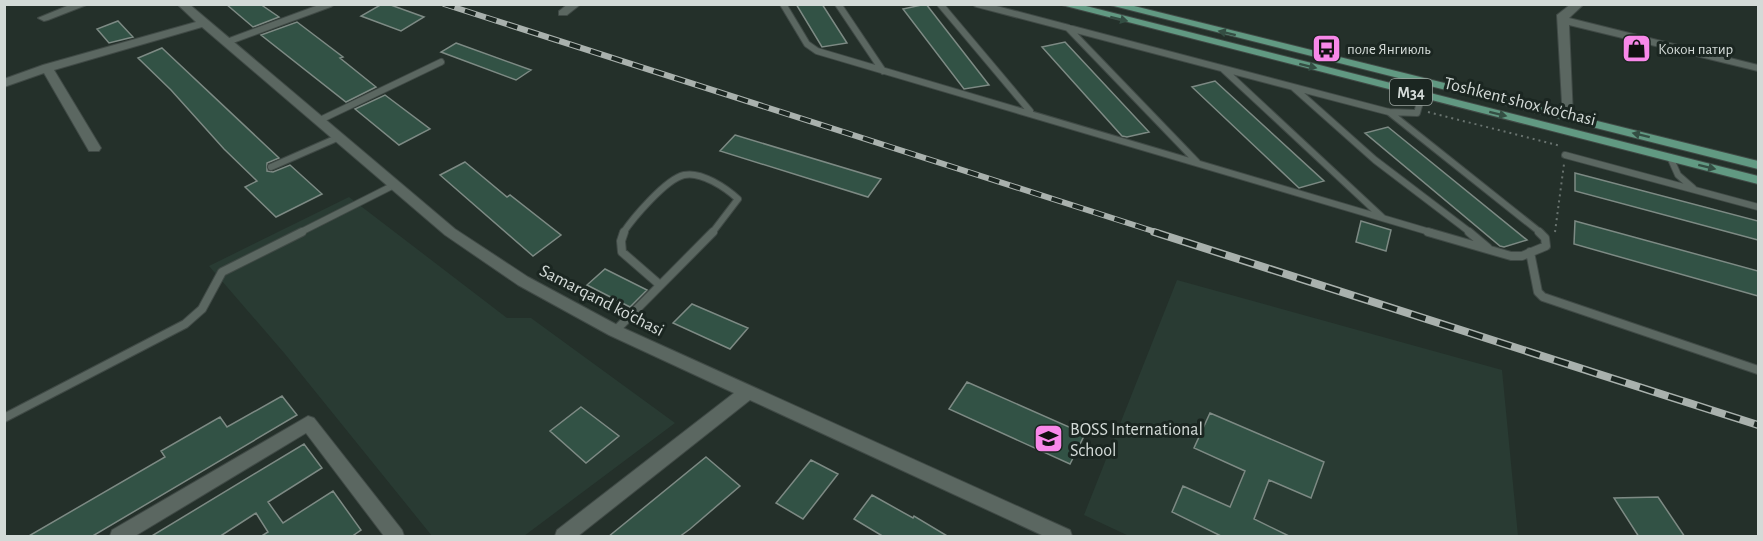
<svg xmlns="http://www.w3.org/2000/svg" width="1763" height="541" viewBox="0 0 1763 541" font-family="'Alegreya Sans',sans-serif">
  <style>
    .built { fill: #293b33 }
    .building { fill: #325245; stroke: #7d8a84; stroke-width: 1.5 }
    .lines { fill: none; stroke-linecap: round; stroke-linejoin: round }
    .service-far1-casing { stroke: #404a46; stroke-width: 8 }
    .service-casing { stroke: #404a46; stroke-width: 10 }
    .minor-casing { stroke: #404a46; stroke-width: 2 }
    .primary-casing { stroke: #404a46; stroke-width: 2 }
    .path { stroke: #69736f; stroke-width: 2; stroke-dasharray: 2 4; stroke-linecap: butt }
    .service-far1 { stroke: #5b6761; stroke-width: 6 }
    .service { stroke: #5b6761; stroke-width: 8 }
    .minor { fill: #5b6761; fill-rule: evenodd }
    .primary { fill: #619982; fill-rule: evenodd }
    .rail-far1-casing { stroke: #a9b1ad; stroke-width: 6 }
    .rail-casing { stroke: #a9b1ad; stroke-width: 8 }
    .rail-far1 { stroke: #1b2621; stroke-width: 4; stroke-dasharray: 11; stroke-linecap: butt }
    .rail { stroke: #1b2621; stroke-width: 5; stroke-dasharray: 15; stroke-linecap: butt }
    .oneway { fill: #344e43 }
    .labels { text-anchor: middle; stroke-width: 6; stroke-linejoin: round; paint-order: stroke }
    .far-poi-label { font-size: 15px; fill: #d3dad7; stroke: #1b2621; text-anchor: start }
    .shield { fill: #1b2621; stroke: #9ca4a0; stroke-width: 1.5 }
    .shield-label { font-size: 16px; font-weight: bold; fill: #d3dad7 }
    .street-label { font-size: 18px; fill: #d3dad7; stroke: #1b2621 }
    .poi-label { font-size: 18px; fill: #d3dad7; stroke: #1b2621; text-anchor: start }
  </style>
  <rect width="100%" height="100%" fill="#24302a"/>
  <path class="built" d="M349,197L507,318H531L675,423L524,536H432L285,354L209,266Z
    M1177,280L1502,370L1518,536H1129L1084,515Z"/>
  <path class="building" d="M226,4H260L279,17L253,27Z
    M382,4H388L424,17L401,31L361,16Z
    M796,4H822L847,43L822,47Z
    M926,4L989,85L964,89L903,9Z
    M118,21L133,37L109,43L97,29Z
    M297,22L343,57L340,58L376,87L346,102L261,35Z
    M1065,42L1149,132L1127,137L1122,136L1042,47Z
    M456,43L531,70L516,80L441,52Z
    M162,48L279,158L267,163V171L273,172L290,165L322,194L276,217L245,187L257,181L224,149L171,90L138,58Z
    M1215,81L1324,181L1299,188L1192,87Z
    M385,95L430,129L399,145L355,109Z
    M1388,127L1527,240L1504,247L1500,246L1365,133Z
    M735,135L881,179L868,197L720,151Z
    M465,162L507,197L510,195L561,235L533,256L440,175Z
    M1575,173L1758,221V240L1575,191Z
    M1361,221L1391,230L1386,251L1356,242Z
    M1575,221L1758,271V296L1574,244Z
    M605,269L647,290L630,307L587,285Z
    M692,304L748,328L730,349L673,323Z
    M967,382L1085,434L1070,464L949,409Z
    M282,396L297,415L91,537H27L165,457L161,451L220,417L227,427Z
    M581,407L619,436L586,463L550,431Z
    M1210,413L1324,462L1311,498L1269,480L1254,519L1291,537H1223L1172,512L1183,486L1230,507L1245,471L1194,448Z
    M304,444L322,468L268,502L283,523L333,491L361,530L351,537H260L268,532L256,513L219,537H150Z
    M706,457L740,486L690,529L679,537H608Z
    M811,460L838,474L803,519L776,503Z
    M872,495L913,518L914,516L949,537H884L854,519Z
    M1658,497L1685,537H1639L1614,498Z"/>
  <g class="lines">
    <defs>
      <path id="service-far1" d="M783,4L807,44L817,51L1433,233
        M838,4L883,71
        M940,4L1030,111
        M977,4L1389,112L1417,113L1422,95
        M1068,28L1197,162
        M227,42L330,4
        M1223,69L1383,218
        M1294,88L1375,160L1471,233
        M1389,112L1541,233
        M318,121L441,62
        M1565,155L1758,207
        M1670,157L1678,175L1693,188
        M271,167L337,138
        M299,233L394,185
        M623,233C633,218 666,179 684,175C701,171 726,188 738,199L712,233"/>
      <path id="service" d="M624,232L621,241L622,252L660,285
        M1428,232L1511,256H1522L1546,246L1545,238L1539,232
        M1469,232L1488,248
        M1530,252L1538,292L1543,297L1758,370
        M615,331L713,232
        M4,418L185,324L202,309L222,272L302,232"/>
      <path id="minor" d="M72,4H89L48,20L44,21L38,18Z
        M177,4H189L455,229L528,277L621,327L1070,530L1072,536H1044L750,400L578,536H555L557,530L734,393L609,335L518,285L445,235L202,27L54,70L101,148L99,151H89L44,73L4,87V79L43,65L196,22Z
        M568,4H581L567,15H559V11Z
        M1571,4H1584L1569,18L1758,65V71L1569,25L1573,117L1571,120H1563L1557,15Z
        M308,416L314,418L402,530L404,536H384L306,433L135,536H110L112,530Z"/>
      <path id="primary" d="M1058,4H1078L1758,176V184Z
        M1106,4H1126L1758,161V169Z"/>
    </defs>
    <use href="#service-far1" class="service-far1-casing"/>
    <use href="#service" class="service-casing"/>
    <use href="#minor" class="minor-casing"/>
    <use href="#primary" class="primary-casing"/>
    <path class="path" d="M1428,112L1561,146
      M1555,232L1564,164"/>
    <use href="#service-far1" class="service-far1"/>
    <use href="#service" class="service"/>
    <use href="#minor" class="minor"/>
    <use href="#primary" class="primary"/>
    <defs>
      <path id="rail-far1" d="M444,4L1159,233"/>
      <path id="rail" d="M1154,232L1758,425"/>
    </defs>
    <use href="#rail-far1" class="rail-far1-casing"/>
    <use href="#rail" class="rail-casing"/>
    <use href="#rail-far1" class="rail-far1"/>
    <use href="#rail" class="rail"/>
  </g>
  <defs><path id="oneway-solid" d="M-6-.8H1V-3.2L6.5 0L1 3.2V.8H-6Z" transform="scale(1.5)"/></defs>
  <g class="oneway">
    <use href="#oneway-solid" transform="translate(1119 19) rotate(14)"/>
    <use href="#oneway-solid" transform="translate(1227 33) rotate(-166)"/>
    <use href="#oneway-solid" transform="translate(1308 66) rotate(14)"/>
    <use href="#oneway-solid" transform="translate(1498 114) rotate(14)"/>
    <use href="#oneway-solid" transform="translate(1641 135) rotate(-166)"/>
    <use href="#oneway-solid" transform="translate(1707 167) rotate(14)"/>
  </g>
  <defs>
    <symbol id="bus-square" viewBox="-11 -11 22 22"><rect x="-9" y="-9" width="18" height="18" rx="4" fill="#f888e9" stroke="#1b2621"/><path d="M-5-6H5V4H4V6H2V4H-2V6H-4V4H-5ZM-3.5-4V0h7V-4ZM-3.5 1.2v1.5H-2V1.2ZM2 1.2v1.5H3.5V1.2Z" fill="#111"/></symbol>
    <symbol id="shop-square" viewBox="-11 -11 22 22"><rect x="-9" y="-9" width="18" height="18" rx="4" fill="#f888e9" stroke="#1b2621"/><path d="M-5-2.5h2.3a2.7 3.5 0 0 1 5.4 0H5L5.5 6h-11ZM-1.5-2.5h3a1.5 2.3 0 0 0-3 0Z" fill="#111"/></symbol>
    <symbol id="school-square" viewBox="-11 -11 22 22"><rect x="-9" y="-9" width="18" height="18" rx="4" fill="#f888e9" stroke="#1b2621"/><path d="M0-5L7-2L0 1L-7-2ZM-4 1L0 2.5L4 1V4Q0 6-4 4Z" fill="#111"/></symbol>
  </defs>
  <g fill-rule="evenodd">
    <use href="#bus-square" x="1310" y="32" width="33" height="33"/>
    <use href="#shop-square" x="1620" y="32" width="33" height="33"/>
    <use href="#school-square" x="1032" y="422" width="33" height="33"/>
  </g>
  <g class="labels">
    <g class="far-poi-label">
      <text x="1347" y="54">поле Янгиюль</text>
      <text x="1658" y="54">Кокон патир</text>
    </g>
    <rect class="shield" x="1390" y="79" width="42" height="26" rx="4.5"/>
    <g class="shield-label">
      <text x="1411" y="98">M34</text>
    </g>
    <g class="street-label">
      <text transform="translate(1520 101) rotate(14)" y="6">Toshkent shox ko'chasi</text>
      <text transform="translate(602 300) rotate(27)" y="6">Samarqand ko'chasi</text>
    </g>
    <g class="poi-label">
      <text x="1070" y="435">BOSS International<tspan x="1070" dy="21">School</tspan></text>
    </g>
  </g>
  <rect width="1763" height="541" fill="none" stroke="#d3dad7" stroke-width="12"/>
</svg>
